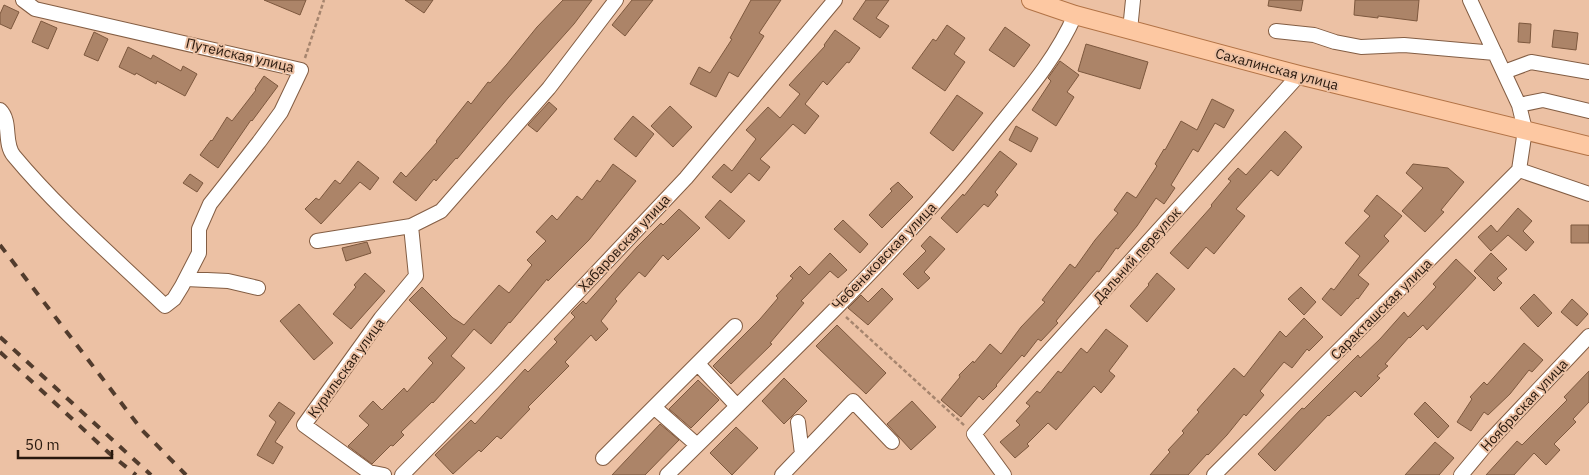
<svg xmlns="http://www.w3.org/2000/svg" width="1589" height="475" viewBox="0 0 1589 475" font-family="'IBM Plex Sans',sans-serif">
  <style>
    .building { fill: #ac8468; stroke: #7d583e }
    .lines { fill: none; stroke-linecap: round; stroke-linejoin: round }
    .minor-casing { stroke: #835d43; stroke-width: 16 }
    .major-casing { stroke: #b27346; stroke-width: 20 }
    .path { stroke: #a6856e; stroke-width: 2.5; stroke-dasharray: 4 2.5; stroke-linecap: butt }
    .minor { stroke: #fff; stroke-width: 14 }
    .major { stroke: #fdc8a2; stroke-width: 18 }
    .rail { stroke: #523c2d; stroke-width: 4; stroke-dasharray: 9 9; stroke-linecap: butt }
    .labels { text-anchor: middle; stroke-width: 4; stroke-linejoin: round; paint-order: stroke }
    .street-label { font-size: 14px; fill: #28180d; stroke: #ecc1a4 }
  </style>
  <rect width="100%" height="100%" fill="#ecc1a4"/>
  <path class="building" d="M264,0H306L300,15Z
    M405,0H433L424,13Z
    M563,0H592L574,24L508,98L457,159L456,158L436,181L434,179L416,201L393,182L401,172L406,177L437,142L436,141L468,101L471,104L488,82L490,83L507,64L537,27Z
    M632,0H653L625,36L612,25Z
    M751,0H781L759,33L764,36L738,77L729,72L716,97L690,84L699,67L710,73L732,39L730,38Z
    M866,0H889L876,18L889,26L880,38L853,19Z
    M1269,0H1303L1301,11L1268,6Z
    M1355,0H1419L1417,21L1378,16V18L1354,15Z
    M4,5L19,12L11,29L0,24V14Z
    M41,21L57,28L48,49L32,42Z
    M1519,23L1531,24L1530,43L1518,42Z
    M947,25L965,38L954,54L965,62L945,91L912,68L933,39L936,41Z
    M1005,27L1030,45L1014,67L989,50Z
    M835,30L860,48L849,63L847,62L827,85L823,81L805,104L819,116L805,134L793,124L760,159L770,167L759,181L749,173L731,193L712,177L724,164L732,171L756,139L746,130L768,107L780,118L800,94L789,85L825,46L824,45Z
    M1554,30L1578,33L1576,50L1552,47Z
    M94,32L108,39L98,61L84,55Z
    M1086,44L1148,62L1140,89L1078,71Z
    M128,47L151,59L153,55L181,71L183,66L197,74L185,96L157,81L156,84L136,73L135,75L119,67Z
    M1060,61L1079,75L1067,92L1074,97L1056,126L1032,110L1051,81L1048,78Z
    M264,76L278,86L252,121L251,120L218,168L200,155L211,140L212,141L227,117L232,121L256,90L255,89Z
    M957,95L983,113L953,151L930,133Z
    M1212,99L1234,110L1224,128L1215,123L1198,152L1193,149L1171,185L1175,188L1164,204L1156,198L1137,226L1118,249L1116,248L1099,272L1097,271L1056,321L1058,323L1041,341L1038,339L1024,357L1022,355L996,385L997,386L983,400L979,396L961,417L941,400L960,377L959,375L973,361L974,363L990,344L1001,354L1021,327L1045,302L1042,300L1070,264L1075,268L1095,240L1118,213L1114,210L1127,192L1136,198L1157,166L1155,164L1164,149L1165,150L1181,121L1197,130Z
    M549,102L557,109L537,132L528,125Z
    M670,106L692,127L673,147L651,126Z
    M633,116L654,134L636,157L614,139Z
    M1016,126L1038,138L1031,152L1009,140Z
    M1285,131L1302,147L1278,176L1271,170L1236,209L1245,216L1214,254L1206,247L1188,269L1170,253L1212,206L1211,205L1231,181L1228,179L1238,168L1246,175Z
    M1000,151L1017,164L995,192L998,195L988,207L984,204L957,233L941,218L963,194L964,196Z
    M358,161L379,178L370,190L360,182L321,224L305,209L316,198L319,200L335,180L340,184Z
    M613,164L636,181L589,240L548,281L547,279L510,323L509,322L491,344L474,329L451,356L465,368L433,403L432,402L401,432L404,435L393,446L391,445L372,464L348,446L369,425L359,416L373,401L382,410L404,388L407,392L433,363L428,358L447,338L409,300L422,287L453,318L464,325L499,285L509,293L532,265L527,260L546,241L536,232L552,215L557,220L577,196L582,200L597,180L600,182Z
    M1413,164L1448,168L1464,182L1441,210L1444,212L1425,232L1402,211L1423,188L1406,173Z
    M190,174L203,183L197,192L183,183Z
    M898,182L913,197L882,228L869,215L892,191L890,189Z
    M1377,195L1402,216L1384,236L1389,241L1358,275L1369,284L1358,299L1357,298L1341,316L1322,299L1331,288L1334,290L1360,256L1345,243L1370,216L1364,211Z
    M720,200L745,221L729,239L705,217Z
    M1518,208L1532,221L1523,231L1534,242L1526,251L1508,235L1491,251L1478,237L1491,225L1497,232Z
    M679,209L700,228L668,260L663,255L645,277L639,272L615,299L617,301L601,321L608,329L596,341L591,335L565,362L569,366L528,407L530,409L501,439L497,436L481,452L479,450L453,474L435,455L471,420L475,424L525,369L528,372L557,342L554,339L575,317L571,313L583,301L586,304L637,247L661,223L663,225Z
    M843,220L868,244L860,253L834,229Z
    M1571,225H1589V243H1571Z
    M930,236L945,249L924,272L930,278L918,289L903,274L926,251L921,246Z
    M367,242L371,253L346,261L342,248Z
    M830,253L847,270L838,278L830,271L801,301L804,303L770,343L772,344L731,384L713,366L760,319L778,298L776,296L793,278L790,276L800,266L809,275Z
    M1491,253L1507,269L1497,278L1502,283L1494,291L1474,271Z
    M1456,259L1476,278L1427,330L1423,325L1410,338L1409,337L1385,364L1388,366L1377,376L1380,378L1361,397L1355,391L1329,416L1328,415L1275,471L1258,454L1302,408L1304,409L1358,355L1360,358L1380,339L1404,312L1408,317L1436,287L1433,284Z
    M365,273L385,291L351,329L333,314L356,287L354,285Z
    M1157,273L1175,289L1147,322L1130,306L1149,285L1148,284Z
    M1301,287L1316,302L1304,315L1288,299Z
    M882,288L893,299L868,325L848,308L861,295L868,302Z
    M1534,294L1552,313L1538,327L1520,308Z
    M1572,299L1588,314L1577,326L1561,312Z
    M299,304L333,343L314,360L280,321Z
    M1304,318L1323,337L1309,351L1307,349L1292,368L1284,362L1260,391L1264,395L1246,416L1244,414L1227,435L1208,455L1207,454L1188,475H1150L1170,452L1168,450L1184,433L1182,431L1199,412L1197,410L1234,368L1244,377L1280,331L1286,337Z
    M837,325L886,373L866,394L816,346Z
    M1106,329L1128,346L1109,371L1115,376L1101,393L1094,386L1056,430L1048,423L1027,444L1029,446L1015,458L1000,442L1020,425L1016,421L1030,406L1026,403L1037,391L1040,393L1058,371L1061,373L1081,348L1087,353Z
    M1524,343L1543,360L1532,372L1529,370L1510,394L1488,415L1484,412L1471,431L1457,422L1472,399L1470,397L1484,382L1487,385Z
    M1589,371V402L1573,419L1576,422L1554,444L1560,450L1546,465L1534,453L1514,475H1486L1517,441L1522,445L1567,400L1564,397Z
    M784,378L807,401L784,424L762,401Z
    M698,380L719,400L691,428L669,409Z
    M912,401L936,427L911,450L887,424Z
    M279,402L295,413L275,442L283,447L273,464L257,455L276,422L269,416Z
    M1425,402L1449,426L1438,438L1414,414Z
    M660,424L679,440L645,475H612Z
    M736,427L758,448L732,475L710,453Z
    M1435,442L1454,458L1439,475H1405Z"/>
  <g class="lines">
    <defs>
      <path id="minor" d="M1130,30L1133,0
        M1276,31L1314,35L1335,42L1361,47L1404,45L1495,53
        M1504,72L1531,62L1589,72
        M1519,105L1543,100L1589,111
        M0,110C12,122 3,143 14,156C59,210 114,257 165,306L174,299L182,286L199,253V229L210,204L259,142L281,112L301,70L35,9L23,0
        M1519,170L1589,194
        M317,241L411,226L441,211L549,88L616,0
        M186,279L228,281L258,288
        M698,364L737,406
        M655,408L697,445
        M798,422L802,454
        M603,458L735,326
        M384,475L369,472L304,425L381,318L416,276L411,226
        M402,475L494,381L686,178L835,0
        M667,475C778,365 894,258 991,136C1022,97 1055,61 1075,15
        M782,475L853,401L892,442
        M1004,475L974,434L1299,75
        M1214,475L1519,170L1525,130L1519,105L1470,0
        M1461,475L1486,445L1589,336"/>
      <path id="major" d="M1031,0L1075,15L1299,75L1589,146"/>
    </defs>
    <use href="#minor" class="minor-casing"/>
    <use href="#major" class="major-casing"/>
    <path class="path" d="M305,58L324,0
      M846,317L965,426"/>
    <use href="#minor" class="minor"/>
    <use href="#major" class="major"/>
    <path class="rail" d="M0,245L142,430L186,475
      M0,337L151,475
      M0,352L109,453L136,475"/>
  </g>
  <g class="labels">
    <g class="street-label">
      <text transform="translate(240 55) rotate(13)" y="5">Путейская улица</text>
      <text transform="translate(1277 69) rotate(15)" y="5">Сахалинская улица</text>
      <text transform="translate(624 243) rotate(-47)" y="5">Хабаровская улица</text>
      <text transform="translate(1137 255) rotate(-48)" y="5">Дальний переулок</text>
      <text transform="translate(884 256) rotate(-46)" y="5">Чебеньковская улица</text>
      <text transform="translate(1381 309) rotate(-45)" y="5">Саракташская улица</text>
      <text transform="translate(346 368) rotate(-54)" y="5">Курильская улица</text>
      <text transform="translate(1524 405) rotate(-47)" y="5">Ноябрьская улица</text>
    </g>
  </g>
  <path d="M18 450v8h94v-8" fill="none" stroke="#28180d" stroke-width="2.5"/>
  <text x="25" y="450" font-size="15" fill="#28180d" stroke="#ecc1a4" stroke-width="4" paint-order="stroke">50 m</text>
</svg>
